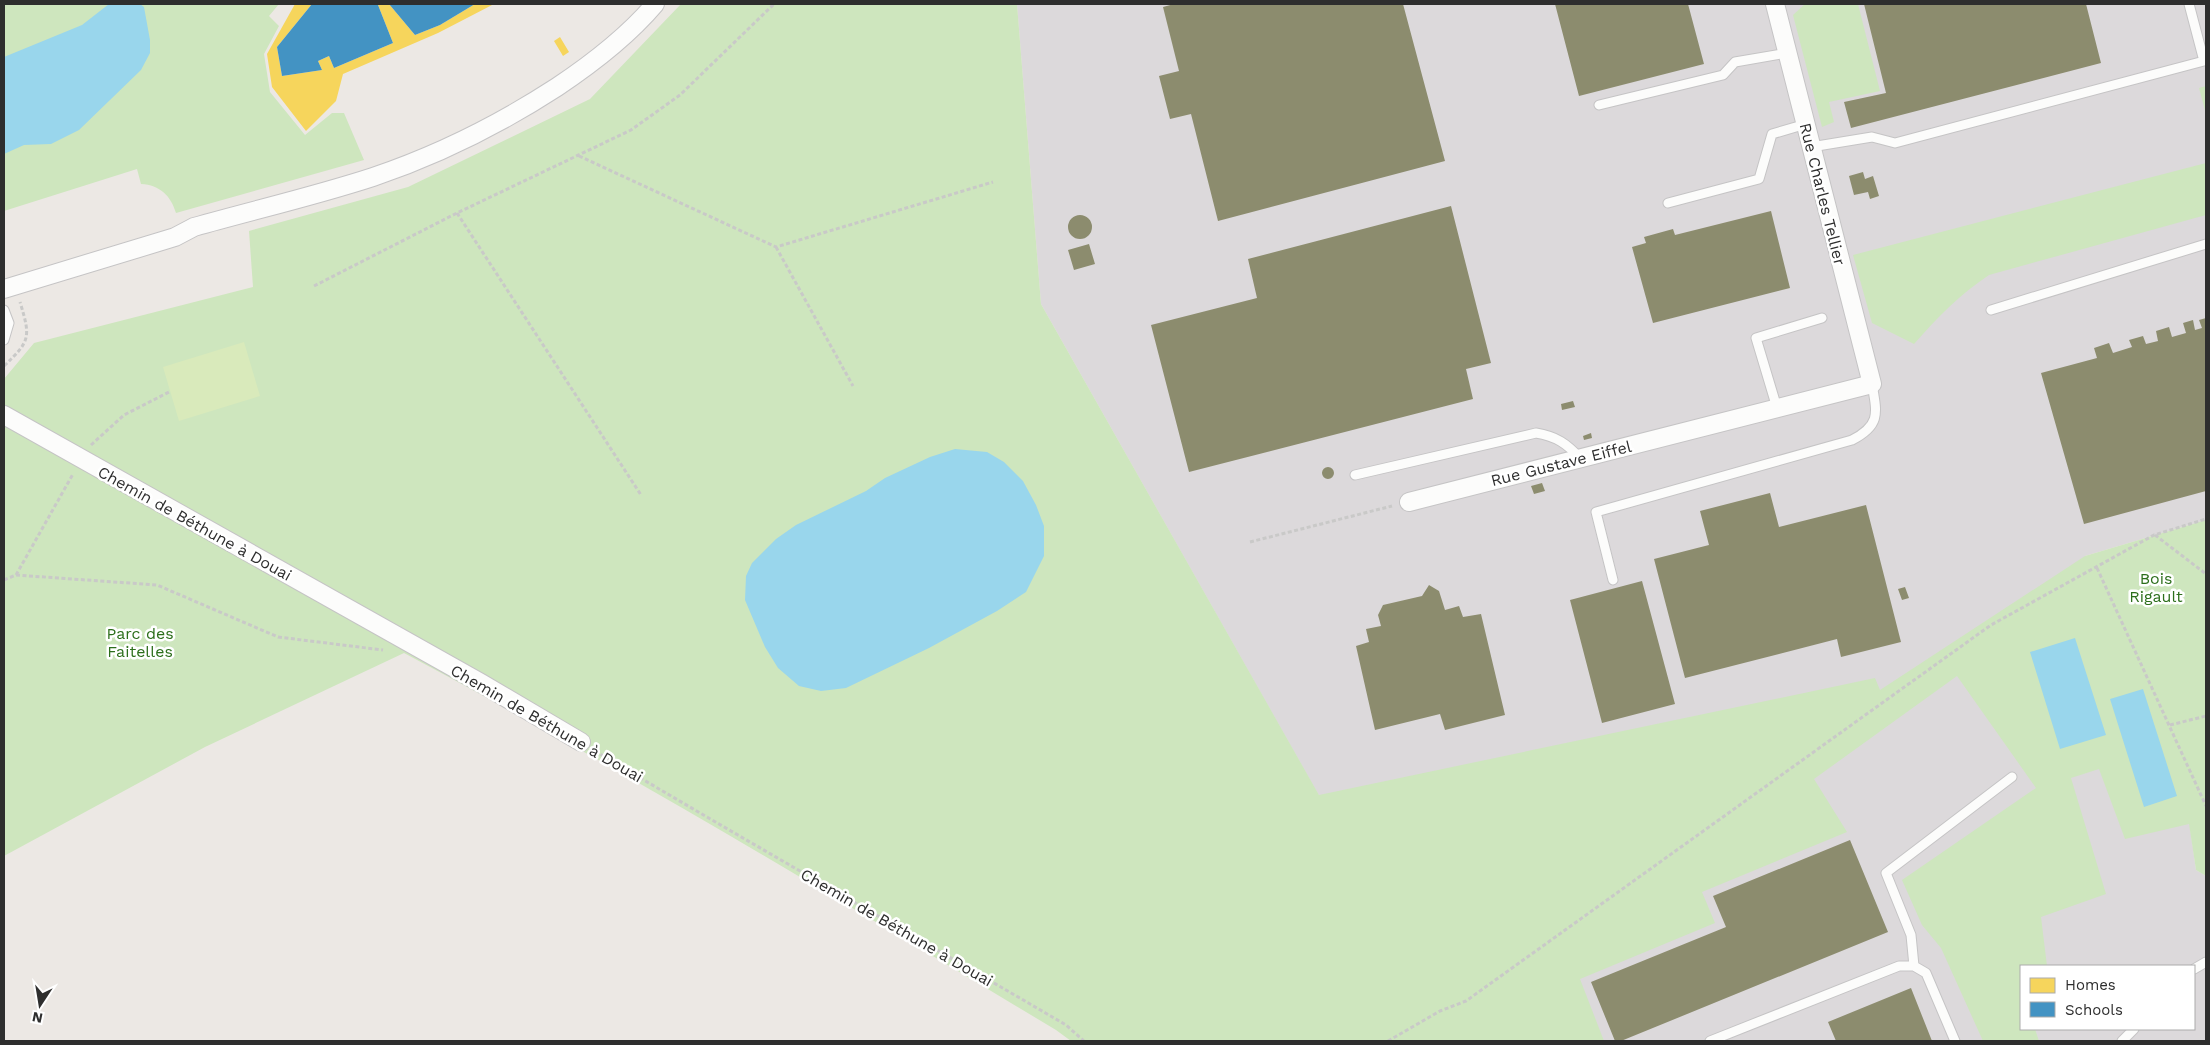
<svg xmlns="http://www.w3.org/2000/svg" width="2210" height="1045" viewBox="0 0 2210 1045" font-family="'Work Sans',sans-serif">
  <style>
    .industrial { fill: #dcd9db; fill-rule: evenodd }
    .green { fill: #cee6be }
    .pitch { fill: #d9eabb }
    .water { fill: #99d6ec }
    .homes { fill: #f6d55c }
    .schools { fill: #4393c3 }
    .industry { fill: #8c8c6e }
    .lines { fill: none; stroke-linecap: round; stroke-linejoin: round }
    .service-casing { stroke: #c5c4c5; stroke-width: 11 }
    .minor-casing { stroke: #c5c4c5; stroke-width: 20 }
    .path { stroke: #c9c9c8; stroke-width: 3; stroke-dasharray: 4 2.5; stroke-linecap: butt }
    .service { stroke: #fcfcfb; stroke-width: 9 }
    .minor { stroke: #fcfcfb; stroke-width: 18 }
    .labels { text-anchor: middle; stroke-width: 5; stroke-linejoin: round; paint-order: stroke }
    .street-label { font-size: 16px; fill: #2e2e2e; stroke: #fff }
    .park-label { font-size: 16px; fill: #2c6e1b; stroke: #fff }
  </style>
  <rect width="100%" height="100%" fill="#ece8e4"/>
  <path class="industrial" d="M1017,4H2206V520L2085,556L2186,799L2196,870L2206,876V1041H1435L1451,1029L1041,304ZM2021,966H2194V1029H2021Z"/>
  <path class="green" d="M4,4H279L269,16L279,26L264,54L270,92L305,135L332,113H344L364,160L176,213C171,196 160,185 141,184L137,169L4,211Z
    M681,4H1017L1041,304L1319,795L1875,678L1880,690L2085,556L2206,520V876L2196,870L2189,824L2125,839L2099,769L2071,778L2106,894L2041,917L2047,966H2021V1029H2035L2039,1041H1983L1941,948L1922,925L1902,880L2036,788L1957,676L1814,779L1847,832L1702,892L1715,923L1580,979L1604,1041H1071L1056,1030C841,901 626,771 404,653L205,747L4,856V379L34,343L253,287L249,231L408,187L590,99Z
    M1805,4H1858L1880,91L1829,102L1834,122L1822,127L1793,15Z
    M2206,86V114L2199,88Z
    M2206,163V215L1989,275C1959,295 1937,318 1914,344L1872,323L1853,255Z"/>
  <path class="pitch" d="M244,342L260,396L179,421L163,367Z"/>
  <path class="water" d="M109,4H140L144,7L150,40V53L141,70L79,130L51,144L24,145L4,154V57L82,25Z
    M955,449L987,452L1004,462L1023,481L1036,505L1044,526V556L1026,592L997,611L929,648L846,688L821,691L799,686L778,668L765,647L745,600L746,576L752,563L776,539L796,525L866,491L885,478L930,457Z
    M2075,638L2106,735L2060,749L2030,652Z
    M2143,689L2177,796L2144,807L2110,699Z"/>
  <path class="homes" d="M295,4H312L277,47L282,76L322,70L318,61L329,56L334,68L393,43L378,5L380,4H389L415,35L440,25L475,4H494L438,33L343,74L336,101L306,131L272,87L267,54Z
    M560,37L569,52L563,56L554,41Z"/>
  <path class="schools" d="M312,4H380L378,5L393,43L334,68L329,56L318,61L322,70L282,76L277,47Z
    M389,4H475L440,25L415,35Z"/>
  <path class="industry" d="M1174,4H1403L1445,161L1218,221L1191,114L1170,119L1159,76L1179,71L1163,7Z
    M1555,4H1688L1704,64L1579,96Z
    M1864,4H2086L2101,63L1851,128L1844,102L1886,93Z
    M1863,172L1865,179L1873,176L1879,196L1870,199L1868,192L1854,195L1849,176Z
    M1451,206L1491,363L1466,369L1473,399L1189,472L1151,325L1257,298L1248,259Z
    M1771,211L1790,288L1653,323L1632,247L1646,243L1644,237L1673,229L1675,235Z
    M1068 227a12 12 0 1 1 24 0a12 12 0 1 1-24 0Z
    M1089,244L1095,264L1074,270L1068,250Z
    M2206,318V491L2084,524L2041,373L2097,358L2094,348L2109,343L2113,353L2132,347L2129,340L2143,336L2146,344L2158,341L2156,331L2169,327L2172,337L2186,333L2183,323L2193,320L2195,330L2202,328L2199,320Z
    M1573,401L1575,407L1562,410L1561,404Z
    M1591,433L1592,438L1584,440L1583,436Z
    M1322 473a6 6 0 1 1 12 0a6 6 0 1 1-12 0Z
    M1542,483L1545,491L1534,494L1531,486Z
    M1770,493L1779,527L1866,505L1901,642L1841,657L1837,639L1685,678L1654,559L1709,545L1700,511Z
    M1642,581L1675,704L1602,723L1570,600Z
    M1429,585L1439,591L1445,610L1459,606L1463,617L1481,614L1505,715L1445,730L1440,714L1375,730L1356,646L1369,642L1366,629L1381,626L1378,615L1383,605L1422,596Z
    M1905,587L1909,598L1902,600L1898,589Z
    M1850,840L1888,932L1621,1041H1615L1591,982L1726,927L1713,896Z
    M1911,988L1932,1041H1836L1828,1022Z"/>
  <g class="lines">
    <defs>
      <path id="service" d="M1599,105L1723,75L1735,62L1787,53
        M1811,147L1872,137L1895,143L2204,61L2189,4
        M1668,203L1759,179L1772,134L1806,124
        M4,310L9,323L4,340
        M1991,310L2206,244
        M1777,408L1756,338L1822,318
        M1355,475L1536,433C1556,436 1567,444 1580,458
        M1613,580L1596,512L1852,440C1881,425 1877,413 1872,384
        M1914,966L1911,935L1886,873L2012,777
        M2194,969L2206,962
        M1710,1041L1899,966H1914L1926,973L1955,1041
        M2122,1041L2134,1029"/>
      <path id="minor" d="M4,289L175,237L194,227C254,210 315,196 373,177C438,155 500,124 557,87C593,63 627,37 655,4
        M4,415L481,683L581,742
        M1409,502L1872,384L1775,4"/>
    </defs>
    <use href="#service" class="service-casing"/>
    <use href="#minor" class="minor-casing"/>
    <path class="path" d="M579,156L776,247L993,182
      M457,213L641,495
      M776,247L853,386
      M314,286L457,213L631,130L680,95L774,4
      M4,366C30,341 31,338 20,302
      M91,445L124,415L169,392
      M2155,535L2206,574
      M1250,542L1392,506
      M2097,568L2206,806
      M16,575L73,474
      M4,580L16,575L157,585L278,637L383,650
      M2170,725L2206,716
      M595,751C751,844 909,933 1066,1025L1084,1041
      M1388,1041L1440,1011L1466,1001L1991,625L2154,535L2206,519"/>
    <use href="#service" class="service"/>
    <use href="#minor" class="minor"/>
  </g>
  <g class="labels">
    <g class="street-label">
      <text transform="translate(1823 194) rotate(76)" y="6">Rue Charles Tellier</text>
      <text transform="translate(1561 463) rotate(-14)" y="6">Rue Gustave Eiffel</text>
      <text transform="translate(195 523) rotate(29)" y="6">Chemin de Béthune à Douai</text>
      <text transform="translate(547 723) rotate(30)" y="6">Chemin de Béthune à Douai</text>
      <text transform="translate(897 927) rotate(30)" y="6">Chemin de Béthune à Douai</text>
    </g>
    <g class="park-label">
      <text x="2156" y="584">Bois<tspan x="2156" dy="18">Rigault</tspan></text>
      <text x="140" y="639">Parc des<tspan x="140" dy="18">Faitelles</tspan></text>
    </g>
  </g>
  <rect width="2210" height="1045" fill="none" stroke="#2e2e2e" stroke-width="10"/>
  <rect x="2020" y="965" width="175" height="65" fill="#ffffff" stroke="#ababab"/>
  <rect x="2030" y="978" width="25" height="15" fill="#f6d55c" stroke="#ababab"/>
  <text x="2065" y="990" font-size="15" fill="#2e2e2e">Homes</text>
  <rect x="2030" y="1002" width="25" height="15" fill="#4393c3" stroke="#ababab"/>
  <text x="2065" y="1015" font-size="15" fill="#2e2e2e">Schools</text>
  <g transform="translate(40 1005) rotate(192)" stroke="#ffffff" stroke-width="4" paint-order="stroke">
  <path d="M0-4L9 19L0 12L-9 19Z" fill="#2e2e2e"/>
  <text y="-8" font-size="14" font-weight="bold" text-anchor="middle" fill="#2e2e2e">N</text>
  </g>
</svg>
